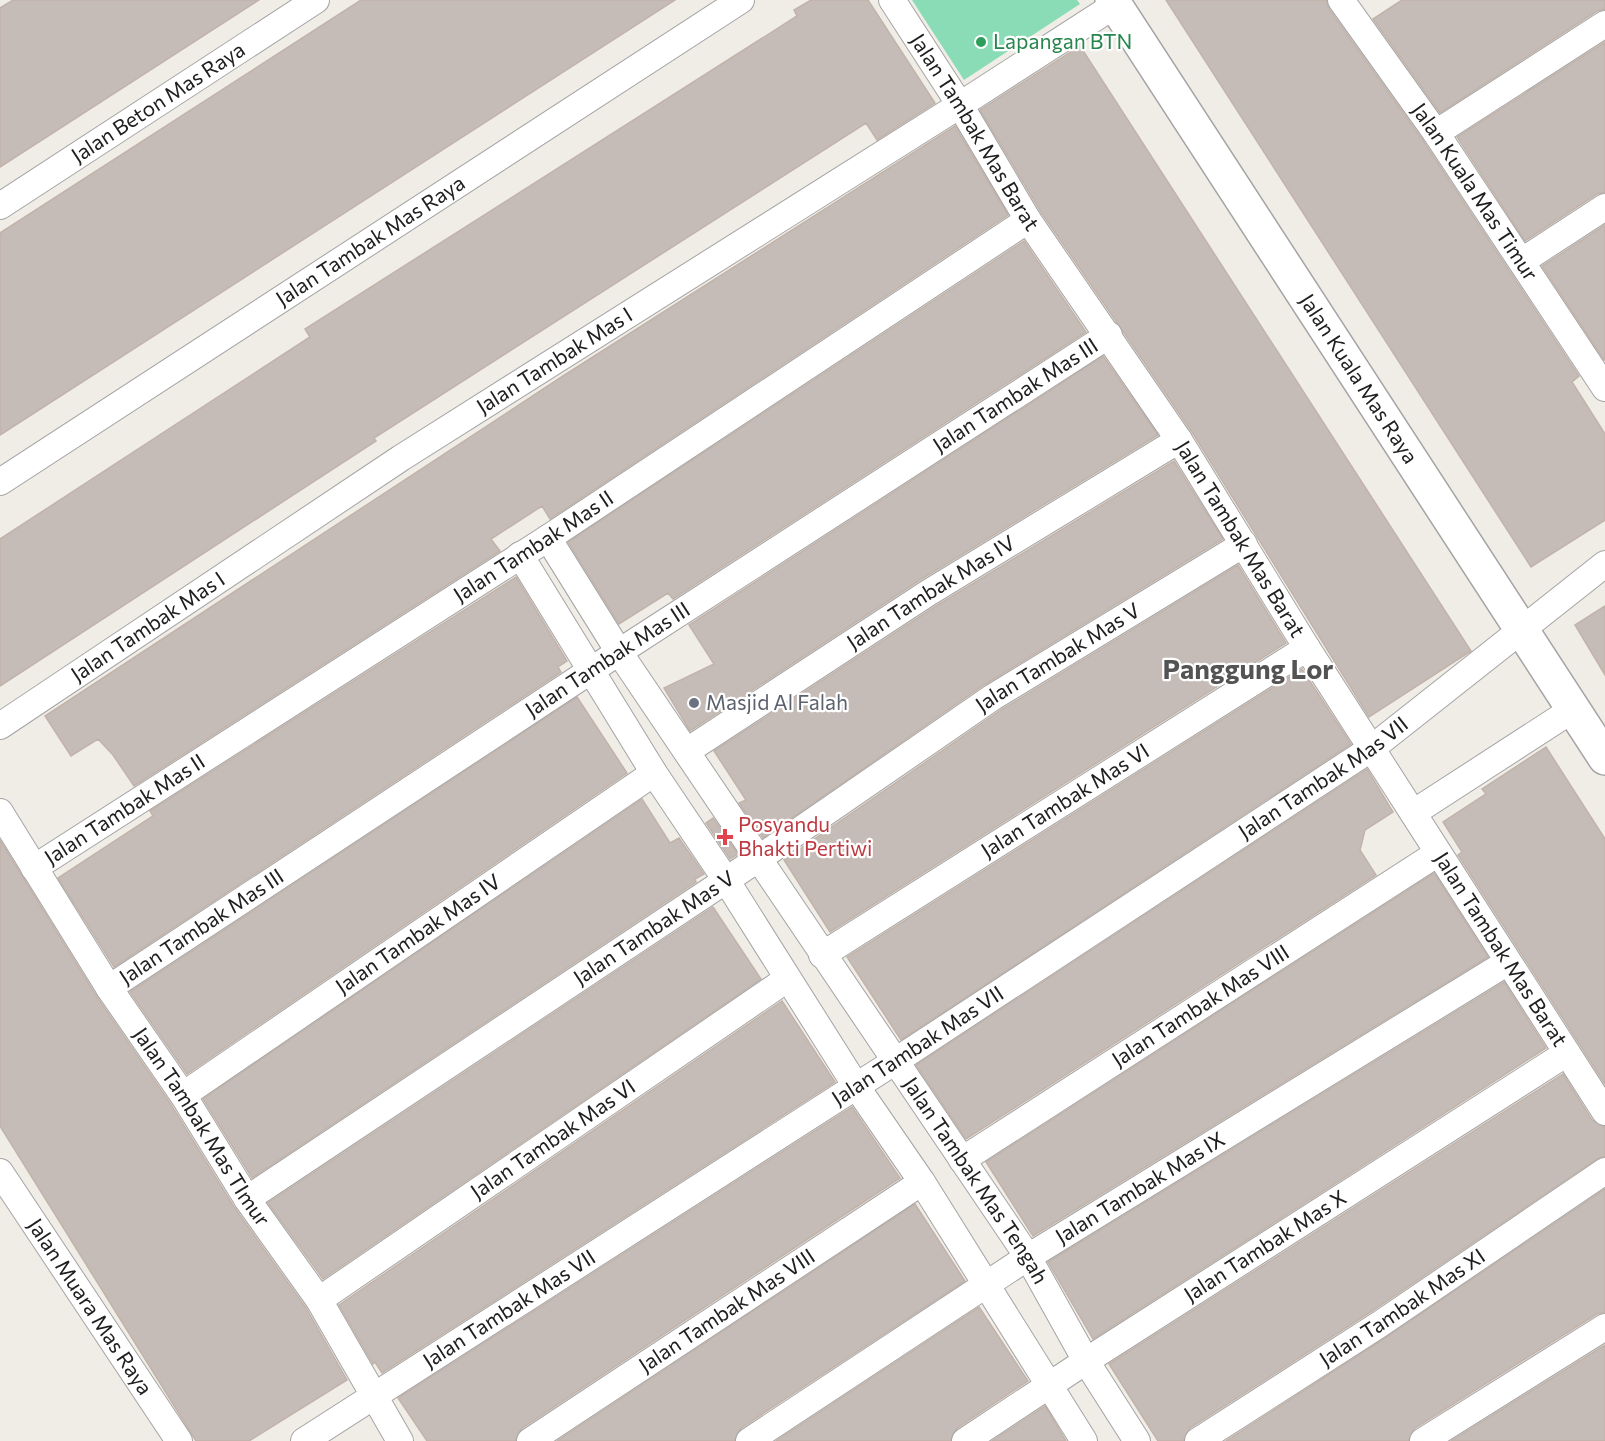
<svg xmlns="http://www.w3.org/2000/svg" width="1605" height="1441" viewBox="0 0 1605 1441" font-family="Commissioner,sans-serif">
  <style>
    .pitch { fill: #89dcb6 }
    .building { fill: #c5bcb7; stroke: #c2b3aa; stroke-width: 1.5 }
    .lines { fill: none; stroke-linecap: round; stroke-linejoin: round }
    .minor-casing { stroke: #a4a4a4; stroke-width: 28 }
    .tertiary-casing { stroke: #a4a4a4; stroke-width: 36 }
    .minor { stroke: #fff; stroke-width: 26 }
    .tertiary { stroke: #fff; stroke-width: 33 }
    .leisure-dot { fill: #2e9e5b; stroke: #fff; stroke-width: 2 }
    .worship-dot { fill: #6b7280; stroke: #fff; stroke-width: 2 }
    .health-dot { fill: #e0444e; stroke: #fff; stroke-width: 2 }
    .labels { text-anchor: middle; stroke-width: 4.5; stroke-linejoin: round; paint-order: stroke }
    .leisure-label { font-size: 21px; fill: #27864d; stroke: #fff; text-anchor: start }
    .street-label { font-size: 21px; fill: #202020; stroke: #fff }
    .worship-label { font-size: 21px; fill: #5b616d; stroke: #fff; text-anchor: start }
    .health-label { font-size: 21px; fill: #be3a42; stroke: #fff; text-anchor: start }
    .district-label { font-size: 27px; font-weight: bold; fill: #535353; stroke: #fff }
  </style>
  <rect width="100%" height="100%" fill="#f0ede7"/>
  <path class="pitch" d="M912,0H1077L1080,4L964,80Z"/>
  <path class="building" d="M13,0H259L0,167V8Z
    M361,0H675L0,435V233Z
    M811,0H868L935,103L877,140L866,123L374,438L376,441L0,686V539L310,337L305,329L797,16L794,10Z
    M1166,0H1326L1329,9L1424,142L1579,376L1572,382L1605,434V520L1531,567Z
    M1402,0H1605V9L1597,11L1440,113L1373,19Z
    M1605,42V192L1597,194L1525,241L1457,137Z
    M1080,46L1471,651L1369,717L1192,432L1041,212L980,110Z
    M955,126L1008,215L550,519L542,506L491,539L500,551L134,786L113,755L98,739L71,756L45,716L563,376Z
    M1605,225V359L1604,360L1542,266Z
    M1024,241L1086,332L673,599L668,593L619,624L568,542Z
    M1103,356L1158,435L920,580L690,731L664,688L714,664L689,625Z
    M1174,461L1223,539L984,685L763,838L739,803L746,800L714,751L936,606Z
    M1238,565L1286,643L830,932L784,860L1001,710Z
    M516,577L567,661L558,667L561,672L114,967L58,878L153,816L150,811Z
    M1605,606V675L1575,625Z
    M1302,669L1351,744L901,1040L847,957Z
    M577,697L627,773L187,1074L130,992Z
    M1546,747L1605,839V1084L1458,855L1462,852L1443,822L1486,794L1482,789Z
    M1367,769L1393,812L1365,830L1360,850L1376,875L966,1139L916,1065Z
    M642,799L670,843L679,838L704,874L695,879L696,882L252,1178L203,1099Z
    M713,818L738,854L730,859L706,823Z
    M0,840L97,997L170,1103L234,1207L306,1308L347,1380L249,1441H196L0,1126Z
    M1434,873L1488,957L1033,1236L986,1162Z
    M713,907L761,979L323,1279L268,1203Z
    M1504,982L1546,1048L1093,1339L1048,1262Z
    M782,1001L835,1082L382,1373L375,1362L373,1364L339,1305Z
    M1563,1074L1592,1120L1605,1127V1156L1597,1159L1372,1311L1190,1428L1183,1441H1158L1109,1364Z
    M852,1107L900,1178L522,1428L515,1441H427L398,1398Z
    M1605,1189V1312L1597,1314L1415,1428L1408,1441H1226L1388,1336Z
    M915,1204L965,1281L741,1428L734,1441H557Z
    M979,1307L1028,1381L957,1428L950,1441H776Z
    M1605,1345V1441H1451Z
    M1045,1406L1066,1441H992Z"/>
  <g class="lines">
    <defs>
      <g id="minor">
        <path id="s1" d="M892,0L960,105L1028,220L1179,440L1307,648L1605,1112"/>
        <path id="s2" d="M1341,0L1436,133L1605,388"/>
        <path d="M1436,133L1605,24"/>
        <path id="s3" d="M0,206L316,0"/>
        <path d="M1522,261L1605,207"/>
        <path id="s4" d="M0,482L741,0"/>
        <path id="s5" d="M548,538L619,652L1028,1257L1086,1361L1137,1441"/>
        <path d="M520,555L654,773L726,880L856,1086L922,1182L1084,1441"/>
        <path id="s6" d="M0,726L401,458L960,105L1115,5"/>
        <path id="s7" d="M687,751L928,593L1179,440"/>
        <path id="s8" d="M0,812L109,988L183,1095L247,1199L319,1300L400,1441"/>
        <path d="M1413,813L1572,710"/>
        <path id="s9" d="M34,868L548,538L1028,220"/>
        <path id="s10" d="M822,955L1307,648"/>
        <path id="s11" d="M109,988L619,652L1109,335"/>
        <path id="s12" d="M183,1095L654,773"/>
        <path id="s13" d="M962,1160L1438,853"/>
        <path id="s14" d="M0,1172L179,1441"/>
        <path id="s15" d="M247,1199L758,859L993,697L1244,544"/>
        <path id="s16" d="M319,1300L787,979"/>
        <path id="s17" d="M304,1441L894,1062L1372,748L1605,564"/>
        <path id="s18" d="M530,1441L922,1182"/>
        <path id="s19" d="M749,1441L1028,1257L1508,962"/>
        <path id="s20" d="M965,1441L1086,1361L1567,1053"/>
        <path id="s21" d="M1198,1441L1380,1324L1605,1171"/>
        <path d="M1423,1441L1605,1327"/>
      </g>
      <g id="tertiary">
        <path id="s22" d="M1112,0L1605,758"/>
      </g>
    </defs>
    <use href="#minor" class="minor-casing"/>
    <use href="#tertiary" class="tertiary-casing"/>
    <use href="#minor" class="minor"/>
    <use href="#tertiary" class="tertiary"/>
  </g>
  <circle class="leisure-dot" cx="981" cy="42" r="6"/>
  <circle class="worship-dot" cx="694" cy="703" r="6"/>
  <path class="health-dot" d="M722 828h6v6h6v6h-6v6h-6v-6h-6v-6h6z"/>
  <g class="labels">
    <g class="leisure-label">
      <text x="993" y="49">Lapangan BTN</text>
    </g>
    <g class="street-label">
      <text dy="7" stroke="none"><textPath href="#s3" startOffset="189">Jalan Beton Mas Raya</textPath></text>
      <text dy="7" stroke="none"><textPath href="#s1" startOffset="156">Jalan Tambak Mas Barat</textPath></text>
      <text dy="7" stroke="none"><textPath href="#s2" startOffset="234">Jalan Kuala Mas Timur</textPath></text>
      <text dy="7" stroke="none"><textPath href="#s4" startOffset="442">Jalan Tambak Mas Raya</textPath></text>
      <text dy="7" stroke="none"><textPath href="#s6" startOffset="664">Jalan Tambak Mas I</textPath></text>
      <text dy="7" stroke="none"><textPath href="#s22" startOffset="452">Jalan Kuala Mas Raya</textPath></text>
      <text dy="7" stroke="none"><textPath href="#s11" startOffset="1083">Jalan Tambak Mas III</textPath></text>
      <text dy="7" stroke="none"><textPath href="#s1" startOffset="642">Jalan Tambak Mas Barat</textPath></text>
      <text dy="7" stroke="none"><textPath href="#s9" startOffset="594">Jalan Tambak Mas II</textPath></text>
      <text dy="7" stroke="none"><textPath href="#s7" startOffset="291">Jalan Tambak Mas IV</textPath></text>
      <text dy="7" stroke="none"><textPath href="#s6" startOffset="178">Jalan Tambak Mas I</textPath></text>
      <text dy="7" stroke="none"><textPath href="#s15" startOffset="975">Jalan Tambak Mas V</textPath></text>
      <text dy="7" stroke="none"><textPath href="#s11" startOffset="597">Jalan Tambak Mas III</textPath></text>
      <text dy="7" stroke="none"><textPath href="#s17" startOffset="1216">Jalan Tambak Mas VII</textPath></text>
      <text dy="7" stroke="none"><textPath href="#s10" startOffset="288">Jalan Tambak Mas VI</textPath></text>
      <text dy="7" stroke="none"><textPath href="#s9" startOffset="108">Jalan Tambak Mas II</textPath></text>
      <text dy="7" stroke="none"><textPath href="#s11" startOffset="111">Jalan Tambak Mas III</textPath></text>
      <text dy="7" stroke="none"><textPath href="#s15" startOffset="489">Jalan Tambak Mas V</textPath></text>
      <text dy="7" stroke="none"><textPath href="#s12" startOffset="285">Jalan Tambak Mas IV</textPath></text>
      <text dy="7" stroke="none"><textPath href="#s1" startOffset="1128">Jalan Tambak Mas Barat</textPath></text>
      <text dy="7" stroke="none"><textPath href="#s13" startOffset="284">Jalan Tambak Mas VIII</textPath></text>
      <text dy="7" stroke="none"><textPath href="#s17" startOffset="730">Jalan Tambak Mas VII</textPath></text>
      <text dy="7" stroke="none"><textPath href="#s8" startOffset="374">Jalan Tambak Mas TImur</textPath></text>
      <text dy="7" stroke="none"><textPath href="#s16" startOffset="284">Jalan Tambak Mas VI</textPath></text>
      <text dy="7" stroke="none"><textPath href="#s5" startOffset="772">Jalan Tambak Mas Tengah</textPath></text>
      <text dy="7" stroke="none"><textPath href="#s19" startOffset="466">Jalan Tambak Mas IX</textPath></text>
      <text dy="7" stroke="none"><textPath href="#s20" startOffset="358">Jalan Tambak Mas X</textPath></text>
      <text dy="7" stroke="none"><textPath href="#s14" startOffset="162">Jalan Muara Mas Raya</textPath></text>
      <text dy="7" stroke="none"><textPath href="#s17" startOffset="244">Jalan Tambak Mas VII</textPath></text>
      <text dy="7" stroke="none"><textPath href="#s21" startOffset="244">Jalan Tambak Mas XI</textPath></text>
      <text dy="7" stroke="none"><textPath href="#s18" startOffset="236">Jalan Tambak Mas VIII</textPath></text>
    </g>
    <g class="worship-label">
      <text x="706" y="710">Masjid Al Falah</text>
    </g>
    <g class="health-label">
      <text x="738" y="832">Posyandu<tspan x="738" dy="24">Bhakti Pertiwi</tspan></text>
    </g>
    <g class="district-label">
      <text x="1248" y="679">Panggung Lor</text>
    </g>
  </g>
</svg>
